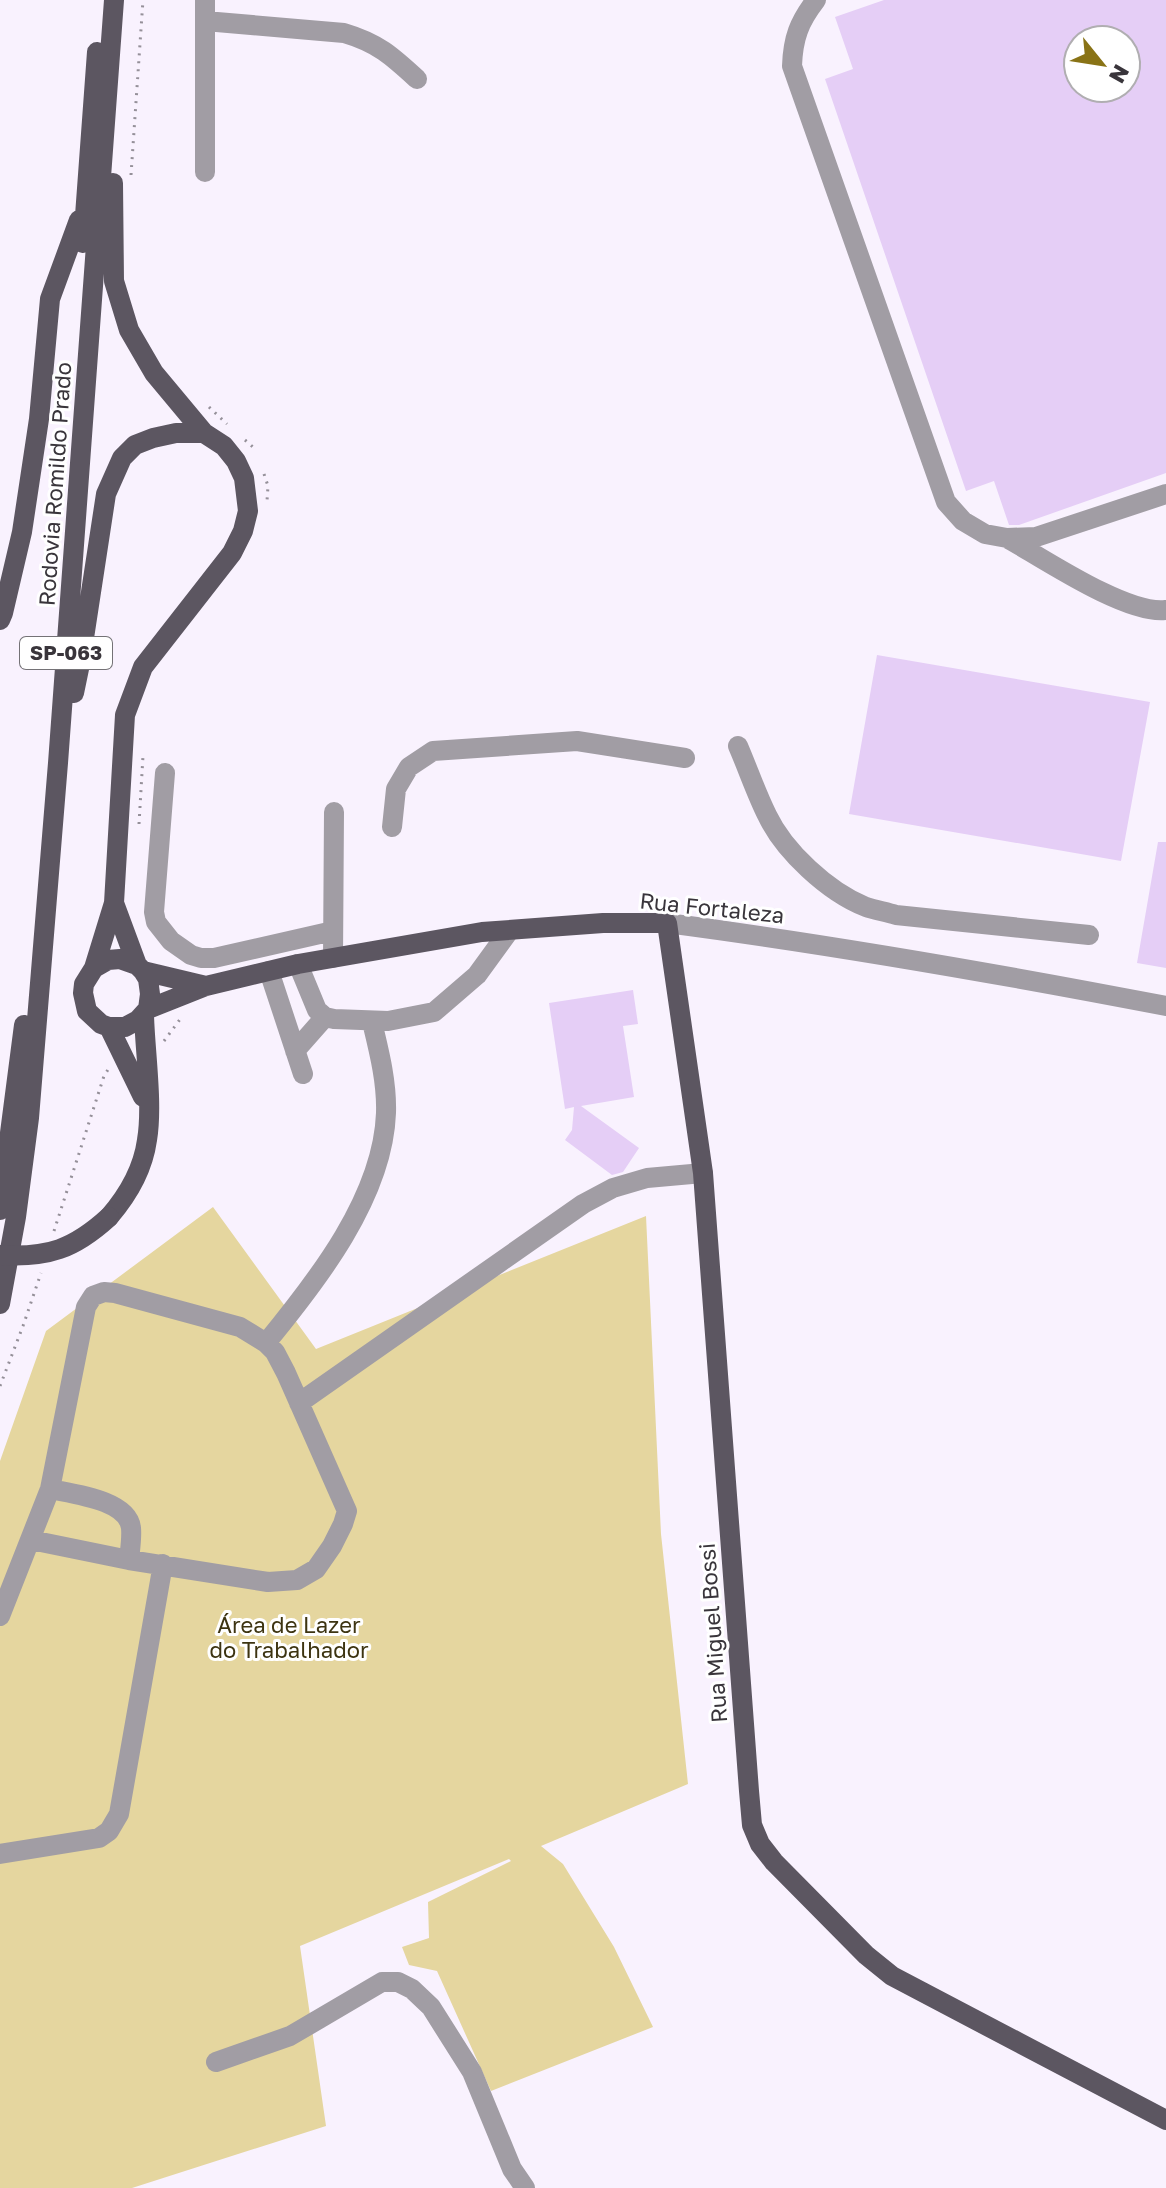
<svg xmlns="http://www.w3.org/2000/svg" width="1166" height="2188" viewBox="0 0 1166 2188" font-family="'Golos Text',sans-serif">
  <style>
    .green { fill: #e5d69f }
    .building { fill: #e5cef6; fill-rule: evenodd }
    .lines { fill: none; stroke-linecap: round; stroke-linejoin: round }
    .path { stroke: #959099; stroke-width: 3; stroke-dasharray: 2 6; stroke-linecap: butt }
    .minor { stroke: #a19da4; stroke-width: 20 }
    .major { stroke: #5c5661; stroke-width: 20 }
    .major-bridge { stroke: #5c5661; stroke-width: 20 }
    .labels { text-anchor: middle; stroke-width: 6; stroke-linejoin: round; paint-order: stroke }
    .shield { fill: #fff; stroke: #747276; stroke-width: 2 }
    .shield-label { font-size: 20px; font-weight: bold; fill: #39353b }
    .street-label { font-size: 22px; fill: #39353b; stroke: #fff }
    .park-label { font-size: 22px; fill: #3d3411; stroke: #fff }
  </style>
  <rect width="100%" height="100%" fill="#f9f2fe"/>
  <path class="green" d="M213,1207L316,1349L646,1216L661,1534L688,1784L541,1846L563,1864L614,1947L653,2027L491,2091L437,1971L409,1965L402,1947L429,1938L428,1902L511,1861L509,1859L300,1946L326,2126L132,2188H0V1461L46,1331Z"/>
  <path class="building" d="M884,0H1166V473L1019,525H1009L994,481L966,491L825,79L853,69L835,17ZM1078,40H1126V88H1078Z
    M877,655L1150,702L1121,861L849,814Z
    M1158,842H1166V968L1137,963Z
    M633,990L638,1024L623,1026L634,1097L581,1106L639,1148L623,1172L612,1175L565,1140L572,1130L574,1107L565,1109L549,1003Z"/>
  <g class="lines">
    <path class="path" d="M131,175L143,0
      M209,407L227,424
      M245,440L253,447L255,452
      M264,474L268,486L267,501
      M139,824L143,756
      M164,1041L181,1018
      M54,1231L104,1076L109,1068
      M0,1386L23,1326L41,1273"/>
    <path class="minor" d="M205,0V21L344,33C378,43 392,56 417,79
      M816,0C799,22 793,38 792,66L946,502L963,521L985,534L1007,538L1036,537L1166,494
      M205,172V21
      M1007,538C1044,559 1127,615 1166,610
      M738,746C748,769 756,793 767,815C784,851 828,892 866,907C875,910 886,912 896,915L1089,935
      M165,773L154,912L156,922L171,941L191,955L201,958H214L333,931
      M392,827L396,789L409,767L433,751L577,741L685,758
      M667,923C834,945 1000,974 1166,1006
      M333,958L334,812
      M298,964L317,1010L325,1017L334,1019L388,1021L434,1012L477,975L509,931
      M269,971L303,1074
      M295,1051L325,1017
      M266,1343C317,1281 383,1197 386,1113C387,1082 379,1051 372,1022
      M299,1403L583,1204L613,1188L647,1178L703,1173
      M50,1489C73,1494 128,1500 131,1528C132,1538 130,1550 129,1560
      M0,1616L50,1489L86,1307L93,1296L104,1292L115,1293L240,1327L266,1343L275,1352L286,1373L347,1511L343,1524L332,1546L316,1569L297,1580L268,1582L129,1560L31,1540
      M0,1854L99,1838L109,1831L119,1814L163,1564
      M216,2062L290,2036L382,1982H398L412,1989L431,2007L472,2072L512,2169L525,2188"/>
    <path class="major" d="M83,243L97,52
      M0,620L3,613L22,532L39,419L50,299L79,220
      M74,693L80,664L106,494L122,458L135,445L153,438L176,433H204
      M114,903L137,965
      M94,968L108,960L120,959L137,965L143,971L148,979L150,994L148,1009L138,1020L125,1027H109L101,1024L87,1011L83,993L84,984L94,968L114,903L125,715L143,667L232,553L243,531L248,511L244,478L236,461L224,446L204,433L154,373L129,330L114,281L113,183
      M143,971L206,986
      M148,1009L206,986L298,964L482,932L603,923H667L703,1173L749,1791L752,1825L760,1844L774,1862L866,1955L892,1976L1166,2120
      M109,1027L143,1097
      M0,1210L24,1025
      M109,1217C128,1195 143,1169 147,1140C153,1104 145,1052 144,1015
      M0,1304L16,1217L29,1118L58,763L114,0"/>
    <path class="major-bridge" d="M0,1255C48,1258 74,1249 109,1217"/>
  </g>
  <g class="labels">
    <rect class="shield" x="20" y="637" width="92" height="32" rx="6"/>
    <g class="shield-label">
      <text x="66" y="660">SP-063</text>
    </g>
    <g class="street-label">
      <text transform="translate(55 484) rotate(-86)" y="8">Rodovia Romildo Prado</text>
      <text transform="translate(712 908) rotate(6)" y="8">Rua Fortaleza</text>
      <text transform="translate(713 1633) rotate(-94)" y="8">Rua Miguel Bossi</text>
    </g>
    <g class="park-label">
      <text x="289" y="1633">Área de Lazer<tspan x="289" dy="25">do Trabalhador</tspan></text>
    </g>
  </g>
  <g transform="translate(1102 64) rotate(120)"><circle r="38" fill="#ffffff" stroke="#b0aeb1" stroke-width="2"/>
  <path d="M0-6L14 30L0 20L-14 30Z" fill="#897316"/>
  <text y="-12" font-size="22" font-weight="bold" text-anchor="middle" fill="#39353b">N</text>
  </g>
</svg>
